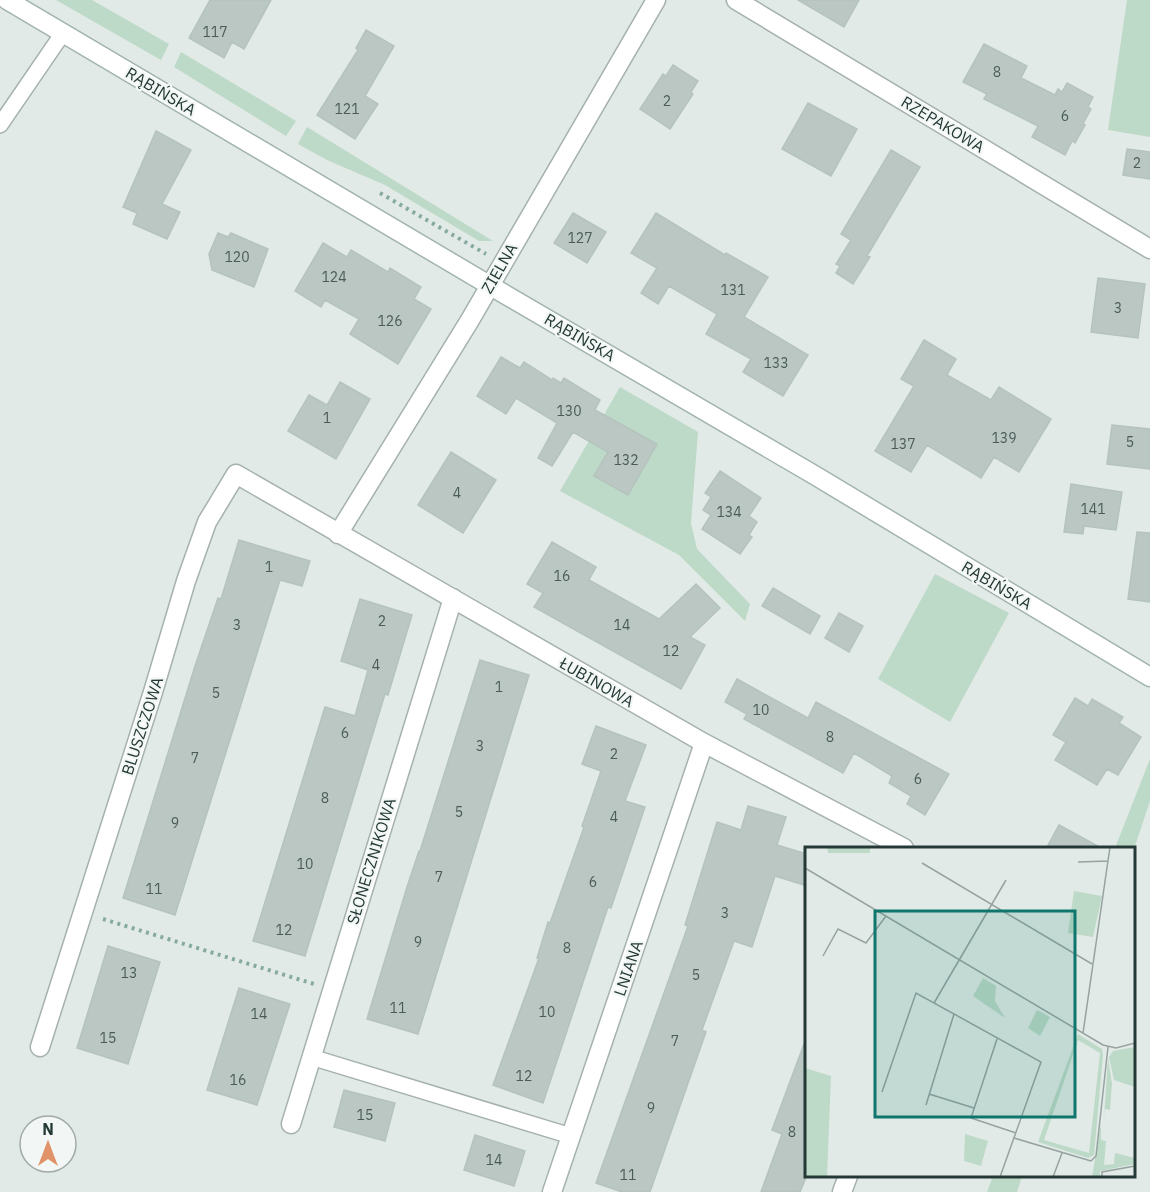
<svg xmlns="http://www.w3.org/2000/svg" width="1150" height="1192" viewBox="0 0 1150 1192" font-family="'IBM Plex Sans',sans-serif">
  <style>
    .green { fill: #bdd9c7 }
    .building { fill: #bac7c3; stroke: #b5c3be; stroke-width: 1.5 }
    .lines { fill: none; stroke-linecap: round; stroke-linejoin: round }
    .lane-casing { stroke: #a5b1ae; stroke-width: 18 }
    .street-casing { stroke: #a5b1ae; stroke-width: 21 }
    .secondary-casing { stroke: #a2b4b0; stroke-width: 21 }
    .path { stroke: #86aaa2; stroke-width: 4; stroke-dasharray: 3 4.5; stroke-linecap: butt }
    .lane { stroke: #fff; stroke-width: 15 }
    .street { stroke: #fff; stroke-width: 18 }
    .secondary { stroke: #fff; stroke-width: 18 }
    .labels { text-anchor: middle; stroke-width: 4.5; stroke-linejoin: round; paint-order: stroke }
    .number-label { font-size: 14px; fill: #4a5c58 }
    .street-label { font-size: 16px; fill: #243935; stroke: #f2f7f5 }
    .inset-road { fill: none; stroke: #96a3a0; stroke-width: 1.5 }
    .view { fill: #0f766e; fill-opacity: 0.15; stroke: #0f766e; stroke-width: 3 }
    .inset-edge { fill: none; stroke: #243935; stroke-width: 3 }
  </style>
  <rect width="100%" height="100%" fill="#e2eae7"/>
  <path class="green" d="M56,0H92L169,44L161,60Z
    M1127,0H1150V137L1108,130Z
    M181,52L296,121L286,136L174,67Z
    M307,127L493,241H479L385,185L327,160L298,144Z
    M620,387L698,432L691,523L697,549L750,604L745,621L679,555L560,491Z
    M935,574L1009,613L950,722L878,679Z
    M1150,759V801L1134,849L1115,848Z
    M993,1176H1022L1017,1192H987Z"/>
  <path class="building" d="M210,0H271L244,49L232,42L224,58L189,38Z
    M798,0H859L844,27Z
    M366,30L394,46L365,96L378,104L355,139L317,115L358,50L356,48Z
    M984,44L1027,66L1021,78L1055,95L1058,89L1062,92L1067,83L1093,97L1088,107L1091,109L1083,124L1085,125L1075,143L1072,141L1065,155L1032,137L1038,126L984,99L987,94L963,82Z
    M673,65L698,81L691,92L693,94L670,129L640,109L663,74L666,76Z
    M808,103L857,129L831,176L782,149Z
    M156,131L191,150L162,204L180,212L167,239L133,224L137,213L123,207Z
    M1127,149L1150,152V179L1123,175Z
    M891,150L920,167L867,256L870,257L853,284L836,273L840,266L836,264L851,240L841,234Z
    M573,213L606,232L587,263L554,243Z
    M656,213L725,255L726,253L768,277L744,317L808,355L783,396L743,372L751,359L706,334L717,314L669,286L658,304L641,293L657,268L631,253Z
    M218,233L228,237L231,233L268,249L254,287L212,270L209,254Z
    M323,243L347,257L351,250L388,272L390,268L421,287L414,299L431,309L398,364L350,334L359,319L325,300L321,307L295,291Z
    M1098,278L1145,284L1138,338L1091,332Z
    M924,340L956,359L947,375L991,400L999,387L1051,419L1019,472L994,457L981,478L927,445L911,472L875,451L914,386L901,379Z
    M501,357L520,368L524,362L552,380L553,378L561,383L564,378L600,400L595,410L657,444L628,495L594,476L608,452L573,432L552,466L538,458L557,423L516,398L506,414L477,396Z
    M340,382L370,399L336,459L288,431L309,395L327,405Z
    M1112,425L1150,429V469L1107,464Z
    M451,452L496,480L463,533L418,505Z
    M720,471L761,498L749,516L757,522L749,535L752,537L740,554L702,529L711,515L703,510L711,497L705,493Z
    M1071,484L1122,492L1116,530L1084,526L1083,534L1064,532Z
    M1137,532L1150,533V602L1128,599Z
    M239,540L310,561L302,586L280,580L175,915L123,898L195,666L218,598L221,599Z
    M552,542L596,567L589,580L659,619L696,584L720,608L690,637L705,645L681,689L534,607L543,593L527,584Z
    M773,588L820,616L810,634L762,606Z
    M360,599L412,615L388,695L385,694L305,956L253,941L325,707L355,716L368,670L341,661Z
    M839,613L863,626L849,652L825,638Z
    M480,660L529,675L418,1034L367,1019L407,887L419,851H420Z
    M737,679L808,718L816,702L949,774L925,815L907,804L911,796L889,783L892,776L854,753L843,773L744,719L747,714L725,702Z
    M1075,698L1088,706L1092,699L1123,717L1119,723L1141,737L1118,775L1107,769L1097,785L1055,760L1066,742L1053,735Z
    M596,726L646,745L625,801L645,807L611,908L608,907L543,1103L493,1085L539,958H537L548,922L550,923L584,827L582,826L601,771L582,764Z
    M748,806L786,817L777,845L807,854V886L775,876L752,947L734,941L702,1030L706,1032L650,1192H622L596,1183L688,926L685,925L717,822L741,830Z
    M1059,825L1103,849H1046Z
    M108,946L160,962L128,1064L77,1048Z
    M239,988L290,1004L257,1105L207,1090Z
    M804,1044L807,1045V1175L800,1192H761L782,1134L772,1130Z
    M344,1090L395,1103L385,1141L334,1127Z
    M475,1135L525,1151L514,1186L464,1170Z"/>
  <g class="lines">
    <defs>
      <path id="lane" d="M0,125L63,33
        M311,1057L571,1136"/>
      <path id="street" d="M736,0L1150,249
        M338,534L470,320L656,0
        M40,1047L153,692L186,581L207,522L236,474L704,743L904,848
        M291,1124L453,598
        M552,1192L704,743
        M842,1192L848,1176"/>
      <path id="secondary" d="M7,0L489,285L816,476L1150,677"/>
    </defs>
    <use href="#lane" class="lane-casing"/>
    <use href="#street" class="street-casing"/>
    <use href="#secondary" class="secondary-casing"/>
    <path class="path" d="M380,193L486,254
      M103,919L314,984"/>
    <use href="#lane" class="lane"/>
    <use href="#street" class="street"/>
    <use href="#secondary" class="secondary"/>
  </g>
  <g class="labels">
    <g class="number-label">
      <text x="215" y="37">117</text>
      <text x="997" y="77">8</text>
      <text x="667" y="106">2</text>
      <text x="347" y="114">121</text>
      <text x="1065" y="121">6</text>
      <text x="1137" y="168">2</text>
      <text x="580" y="243">127</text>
      <text x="237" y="262">120</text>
      <text x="334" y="282">124</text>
      <text x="733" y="295">131</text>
      <text x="1118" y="313">3</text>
      <text x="390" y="326">126</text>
      <text x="776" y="368">133</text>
      <text x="569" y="416">130</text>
      <text x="327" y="423">1</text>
      <text x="1004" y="443">139</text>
      <text x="1130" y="447">5</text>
      <text x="903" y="449">137</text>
      <text x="626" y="465">132</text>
      <text x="457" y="498">4</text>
      <text x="1093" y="514">141</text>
      <text x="729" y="517">134</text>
      <text x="269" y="572">1</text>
      <text x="562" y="581">16</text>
      <text x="382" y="626">2</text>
      <text x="237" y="630">3</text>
      <text x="622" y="630">14</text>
      <text x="671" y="656">12</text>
      <text x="376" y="670">4</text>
      <text x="499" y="692">1</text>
      <text x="216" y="698">5</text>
      <text x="761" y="715">10</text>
      <text x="345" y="738">6</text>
      <text x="830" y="742">8</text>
      <text x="480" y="751">3</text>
      <text x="614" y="759">2</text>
      <text x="195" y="763">7</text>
      <text x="918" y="784">6</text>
      <text x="325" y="803">8</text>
      <text x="459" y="817">5</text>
      <text x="614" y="822">4</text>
      <text x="175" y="828">9</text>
      <text x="305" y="869">10</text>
      <text x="439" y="882">7</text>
      <text x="593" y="887">6</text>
      <text x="154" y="894">11</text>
      <text x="725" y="918">3</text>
      <text x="284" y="935">12</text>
      <text x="418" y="947">9</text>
      <text x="567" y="953">8</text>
      <text x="129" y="978">13</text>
      <text x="696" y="980">5</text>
      <text x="398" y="1013">11</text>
      <text x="547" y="1017">10</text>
      <text x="259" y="1019">14</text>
      <text x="108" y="1043">15</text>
      <text x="675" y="1046">7</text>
      <text x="524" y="1081">12</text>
      <text x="238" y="1085">16</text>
      <text x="651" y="1113">9</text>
      <text x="365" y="1120">15</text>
      <text x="792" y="1137">8</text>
      <text x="494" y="1165">14</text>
      <text x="628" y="1180">11</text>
    </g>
    <g class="street-label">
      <text transform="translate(161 91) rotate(31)" y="6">RĄBIŃSKA</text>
      <text transform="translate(943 124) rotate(31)" y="6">RZEPAKOWA</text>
      <text transform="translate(499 268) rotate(-60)" y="6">ZIELNA</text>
      <text transform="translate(580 337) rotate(30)" y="6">RĄBIŃSKA</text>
      <text transform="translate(997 585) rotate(31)" y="6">RĄBIŃSKA</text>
      <text transform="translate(597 682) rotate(30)" y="6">ŁUBINOWA</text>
      <text transform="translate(142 726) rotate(-72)" y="6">BLUSZCZOWA</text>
      <text transform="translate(371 861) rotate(-73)" y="6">SŁONECZNIKOWA</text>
      <text transform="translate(628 968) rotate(-71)" y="6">LNIANA</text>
    </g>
  </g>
  <g transform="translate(805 847)">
    <rect width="330" height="330" fill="#e2eae7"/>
    <path d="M22,0H65V6H23ZM269,44L297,49L288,90L263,86ZM178,131L191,139L190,154L200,171L168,149ZM232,163L245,170L235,189L223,181ZM273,187L297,202L298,208L289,308L283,311L233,295ZM273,193L295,206L284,306L239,293ZM330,200V240L309,233L304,210L308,204ZM303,211L307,237L305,263L300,262L299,272ZM0,221L26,229L22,330H0ZM296,277V293L301,294L299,318L309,317L310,306L330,311V317L295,324V330H287ZM160,287L183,294L176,319L159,314Z" fill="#bdd9c7" fill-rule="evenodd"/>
    <path class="inset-road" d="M273,15L303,14M117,16L287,117M0,21L298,198L311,201L330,196M18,109L33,82L61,96L81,69M129,156L201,33M278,186L305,0M192,192L166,271L211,286M77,245L111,146L236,215L195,330M124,247L169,261M121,258L149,167M209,291L286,314M286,314L291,309L303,200M248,330L257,306M297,330V325L330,319"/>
    <path class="view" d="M70,64H270V270H70Z"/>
    <rect width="330" height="330" class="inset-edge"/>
  </g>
  <g transform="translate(48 1144)"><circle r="28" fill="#f2f7f5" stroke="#a0aba8" stroke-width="1.5"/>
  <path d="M0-4.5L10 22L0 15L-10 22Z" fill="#e09369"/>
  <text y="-9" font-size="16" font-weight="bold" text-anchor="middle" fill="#243935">N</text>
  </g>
</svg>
